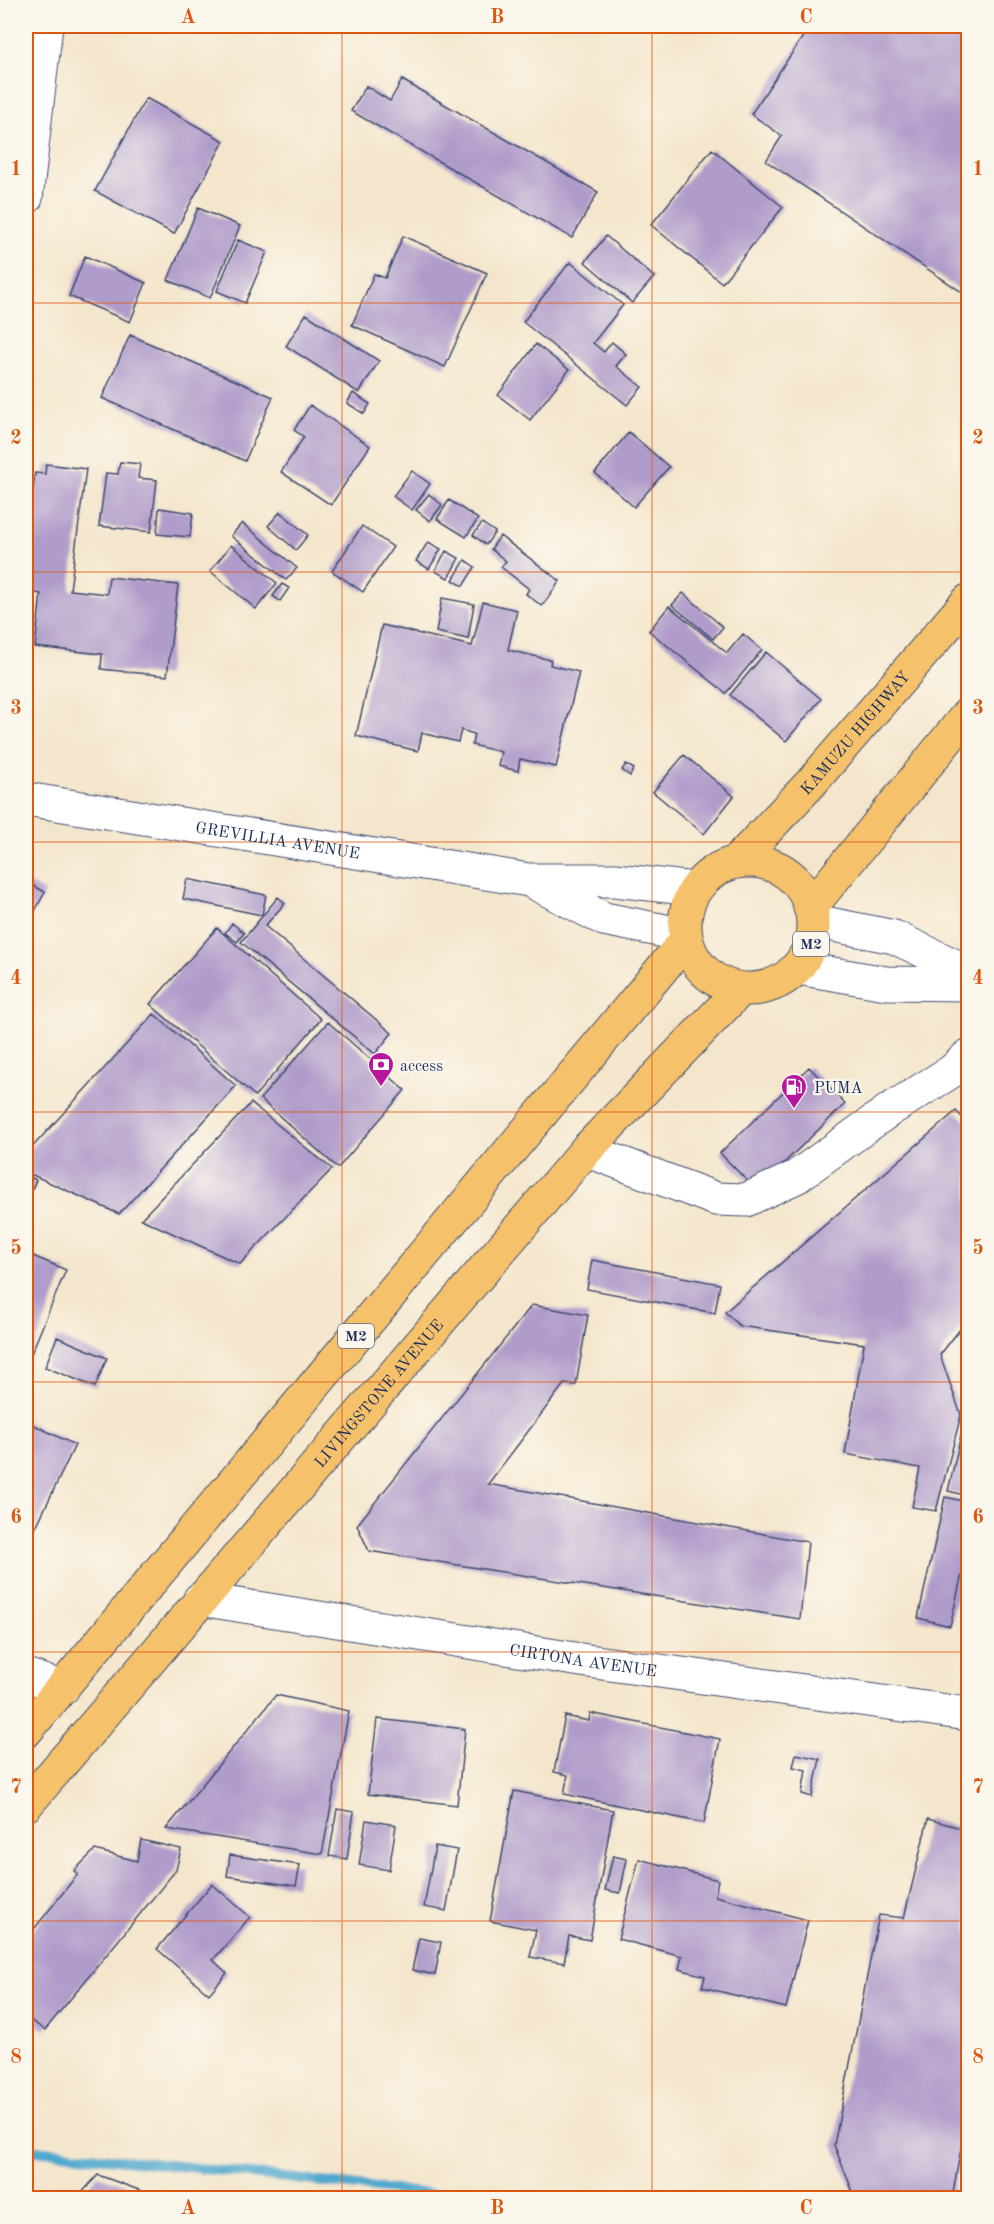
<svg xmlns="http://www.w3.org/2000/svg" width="994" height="2224" viewBox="0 0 994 2224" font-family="'Old Standard TT',serif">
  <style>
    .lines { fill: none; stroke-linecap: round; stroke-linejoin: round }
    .stream { stroke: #50a8cd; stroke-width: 10 }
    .building { fill: #b09cca }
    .minor-casing { stroke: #3c4a6e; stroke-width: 35 }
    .highway-casing { stroke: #3c4a6e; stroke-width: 35 }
    .minor { stroke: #fff; stroke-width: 33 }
    .highway { stroke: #f5c16b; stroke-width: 33 }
    .grid { fill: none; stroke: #de5710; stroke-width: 1.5; stroke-opacity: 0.55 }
    .labels { text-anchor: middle; stroke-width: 4.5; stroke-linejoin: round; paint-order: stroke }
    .shield { fill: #fbf7ec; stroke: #5e6b89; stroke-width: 1.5 }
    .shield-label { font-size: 15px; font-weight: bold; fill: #1b2f5e }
    .street-label { font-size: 16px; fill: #1b2f5e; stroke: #fbf7ec }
    .poi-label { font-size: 16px; fill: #1b2f5e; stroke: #fbf7ec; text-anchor: start }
    .neatline { fill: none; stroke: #de5710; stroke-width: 2 }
    .grid-label { font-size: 20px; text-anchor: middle; font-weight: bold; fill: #de5710 }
  </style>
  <rect width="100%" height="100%" fill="#fbf7ec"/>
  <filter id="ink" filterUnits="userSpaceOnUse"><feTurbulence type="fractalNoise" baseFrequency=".0167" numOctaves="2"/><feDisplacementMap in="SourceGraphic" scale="12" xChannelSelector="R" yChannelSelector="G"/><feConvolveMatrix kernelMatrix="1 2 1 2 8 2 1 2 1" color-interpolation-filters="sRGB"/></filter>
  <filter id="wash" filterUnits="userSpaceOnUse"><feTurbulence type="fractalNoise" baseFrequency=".008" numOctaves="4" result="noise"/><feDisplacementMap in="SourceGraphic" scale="24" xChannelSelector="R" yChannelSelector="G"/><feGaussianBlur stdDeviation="1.35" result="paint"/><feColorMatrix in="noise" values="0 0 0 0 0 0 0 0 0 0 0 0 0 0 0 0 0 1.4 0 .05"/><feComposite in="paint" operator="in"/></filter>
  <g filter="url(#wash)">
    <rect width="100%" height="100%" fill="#f4e6cc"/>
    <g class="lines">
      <path class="stream" d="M26,2149L466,2198"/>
    </g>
    <g id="blocks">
      <path class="building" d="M810,26H968V296L766,161L782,136L751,114Z
        M402,80L598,192L572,238L351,111L366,86L390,101Z
        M146,98L224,141L174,234L95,191Z
        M712,149L783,207L722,283L651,225Z
        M198,208L240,226L210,298L168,280Z
        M403,236L487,273L445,367L352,325L374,274L385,278Z
        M606,236L654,277L632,303L585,262Z
        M238,240L267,252L245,303L217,291Z
        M85,256L146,283L130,322L69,296Z
        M570,262L623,305L593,343L604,352L612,342L626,354L616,366L642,387L627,405L523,322Z
        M306,314L379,361L359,393L286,346Z
        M130,335L273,397L245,461L102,398Z
        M536,344L569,370L530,420L498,395Z
        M353,393L370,404L364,414L347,403Z
        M310,405L370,446L331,505L281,472L304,437L294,430Z
        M629,432L669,467L634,507L595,473Z
        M120,462L140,464L138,478L157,480L151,532L99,526L106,473L118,474Z
        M46,464L86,469L70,590L107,594L109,577L178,585L167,676L101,669L102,654L35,647L41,594L26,591V542L35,473L45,474Z
        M412,471L430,484L412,510L393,496Z
        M429,494L442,505L430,521L416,510Z
        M449,500L478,519L466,537L437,519Z
        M159,508L193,513L190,537L157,534Z
        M280,512L308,535L296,550L268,526Z
        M242,523L297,568L286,580L231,536Z
        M482,523L495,532L486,545L473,535Z
        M362,526L393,547L363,592L332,571Z
        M500,536L560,581L542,606L526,594L529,589L501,567L506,561L491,549Z
        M428,542L441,549L429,569L416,561Z
        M231,545L277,583L256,609L210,571Z
        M446,551L459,558L448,578L435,571Z
        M465,560L475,567L463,586L453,580Z
        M282,584L289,588L280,601L273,596Z
        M683,593L723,627L713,639L672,605Z
        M442,598L474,604L468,639L436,632Z
        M483,602L517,610L508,650L551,660L550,665L579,672L556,767L520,759L518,771L498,766L501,752L472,745L474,734L461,730L458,742L422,733L418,751L356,736L382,625L472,646Z
        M669,606L727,653L743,634L762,650L726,693L649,631Z
        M766,652L821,699L786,741L730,695Z
        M684,755L734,796L704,834L653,792Z
        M626,764L634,769L630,776L622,770Z
        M187,879L266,895L262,915L183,899Z
        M26,882L45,892L35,911L26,906Z
        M278,897L285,903L265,926L392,1033L375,1054L241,942Z
        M232,923L244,933L237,942L225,933Z
        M217,928L321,1019L255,1096L150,1004Z
        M154,1014L236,1086L119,1214L26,1172V1154Z
        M328,1022L405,1090L338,1168L260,1099Z
        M809,1067L845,1104L756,1190L720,1153Z
        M251,1103L332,1169L240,1264L141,1219Z
        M956,1111L968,1123V1319L940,1355L961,1415L936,1511L912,1507L920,1468L845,1454L864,1344L740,1326L725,1312Z
        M28,1176L36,1180L26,1203V1183Z
        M26,1253L66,1270L26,1366Z
        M592,1260L720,1284L715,1313L587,1289Z
        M532,1305L588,1315L576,1385L564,1384L488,1484L808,1542L800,1619L369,1551L357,1525Z
        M57,1337L107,1358L95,1387L45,1367Z
        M26,1421L75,1445L26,1548Z
        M964,1423L968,1424V1496L948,1491Z
        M945,1497L968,1502V1548L950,1626L918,1618Z
        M276,1695L349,1711L322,1854L166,1829Z
        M590,1713L720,1739L704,1823L564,1794L568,1775L554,1772L565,1716L589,1721Z
        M377,1719L465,1729L457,1805L368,1794Z
        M796,1754L820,1759L812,1797L802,1794L806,1770L793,1767Z
        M514,1791L613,1810L590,1940L569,1936L564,1963L530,1957L536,1930L490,1921Z
        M337,1809L354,1812L347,1859L329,1856Z
        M928,1819L968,1830V2110L952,2198H879L853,2192L834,2145L879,1915L904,1918Z
        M366,1820L396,1825L389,1870L359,1865Z
        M141,1840L181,1849L176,1870L45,2030L26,2017L30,2012L26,2010V1939L78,1874L74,1871L95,1850L137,1861Z
        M435,1846L457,1850L446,1911L424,1907Z
        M230,1855L300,1865L296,1886L227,1876Z
        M613,1856L627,1859L620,1893L605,1890Z
        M639,1859L718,1880L715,1896L808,1920L786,2008L702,1987L705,1976L679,1969L682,1956L618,1939Z
        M212,1884L250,1917L213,1960L227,1973L209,1994L157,1949Z
        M419,1938L441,1942L435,1975L412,1970Z
        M98,2175L161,2198H77Z"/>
    </g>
  </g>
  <g filter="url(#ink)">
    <use href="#blocks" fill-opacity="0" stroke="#3c4a6e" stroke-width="1.5"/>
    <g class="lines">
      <defs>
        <g id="minor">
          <path d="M26,198L46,26"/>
          <path id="s1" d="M26,799L529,880H615L694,889"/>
          <path d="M533,882L604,919L685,935"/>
          <path d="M814,921L894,937L968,972"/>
          <path d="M798,968L886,983L968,984"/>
          <path d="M586,1150L716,1199L746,1200L796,1177L888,1111L952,1071L968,1056"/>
          <path id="s2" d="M200,1599L581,1660L968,1714"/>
          <path d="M26,1675L63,1688"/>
        </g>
        <g id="highway">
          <circle cx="749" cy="925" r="64"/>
          <path id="s3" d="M737,861L811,783L968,601"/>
          <path d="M810,908L968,714"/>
          <path d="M26,1731L686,940"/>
          <path id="s4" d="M26,1805L586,1150L740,990"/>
        </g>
      </defs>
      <use href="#minor" class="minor-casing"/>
      <use href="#highway" class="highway-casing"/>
      <use href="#minor" class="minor"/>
      <use href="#highway" class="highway"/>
    </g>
  </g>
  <path class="grid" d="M342,26V2198M652,26V2198M26,303H968M26,572H968M26,842H968M26,1112H968M26,1382H968M26,1652H968M26,1921H968"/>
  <defs>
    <symbol id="bank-pin" viewBox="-11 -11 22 30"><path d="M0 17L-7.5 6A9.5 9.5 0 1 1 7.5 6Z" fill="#b5179e" stroke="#fbf7ec"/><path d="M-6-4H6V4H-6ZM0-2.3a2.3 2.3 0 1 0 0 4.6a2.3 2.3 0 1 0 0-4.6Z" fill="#fff"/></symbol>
    <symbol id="fuel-pin" viewBox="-11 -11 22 30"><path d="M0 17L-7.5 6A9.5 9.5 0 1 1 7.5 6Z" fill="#b5179e" stroke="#fbf7ec"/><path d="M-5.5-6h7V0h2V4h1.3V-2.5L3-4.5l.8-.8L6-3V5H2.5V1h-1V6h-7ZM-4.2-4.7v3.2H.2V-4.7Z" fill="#fff"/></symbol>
  </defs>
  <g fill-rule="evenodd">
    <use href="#bank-pin" x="366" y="1050" width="30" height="40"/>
    <use href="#fuel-pin" x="779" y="1072" width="30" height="40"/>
  </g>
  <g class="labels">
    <g class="shield">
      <rect x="793" y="932" width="36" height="24" rx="4.5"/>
      <rect x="338" y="1324" width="36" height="24" rx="4.5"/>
    </g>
    <g class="shield-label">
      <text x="811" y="949">M2</text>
      <text x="356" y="1341">M2</text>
    </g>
    <g class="street-label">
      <text dy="6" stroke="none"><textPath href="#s3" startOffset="174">KAMUZU HIGHWAY</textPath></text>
      <text dy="6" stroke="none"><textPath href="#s1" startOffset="255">GREVILLIA AVENUE</textPath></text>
      <text dy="6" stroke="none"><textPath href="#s4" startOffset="542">LIVINGSTONE AVENUE</textPath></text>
      <text dy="6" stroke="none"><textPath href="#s2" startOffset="388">CIRTONA AVENUE</textPath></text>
    </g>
    <g class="poi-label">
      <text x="400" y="1071">access</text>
      <text x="814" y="1093">PUMA</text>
    </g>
  </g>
  <rect width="994" height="2224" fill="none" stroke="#fbf7ec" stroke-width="66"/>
  <rect x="33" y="33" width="928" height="2158" class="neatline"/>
  <g class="grid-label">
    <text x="188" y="23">A</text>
    <text x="497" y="23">B</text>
    <text x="806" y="23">C</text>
    <text x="16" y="175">1</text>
    <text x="978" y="175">1</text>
    <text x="16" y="444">2</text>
    <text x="978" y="444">2</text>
    <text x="16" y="714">3</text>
    <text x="978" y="714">3</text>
    <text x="16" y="984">4</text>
    <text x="978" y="984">4</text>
    <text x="16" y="1254">5</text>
    <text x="978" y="1254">5</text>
    <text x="16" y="1523">6</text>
    <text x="978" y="1523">6</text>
    <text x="16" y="1793">7</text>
    <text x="978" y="1793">7</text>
    <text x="16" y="2063">8</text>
    <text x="978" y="2063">8</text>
    <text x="188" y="2214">A</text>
    <text x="497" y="2214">B</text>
    <text x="806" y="2214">C</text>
  </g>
</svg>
